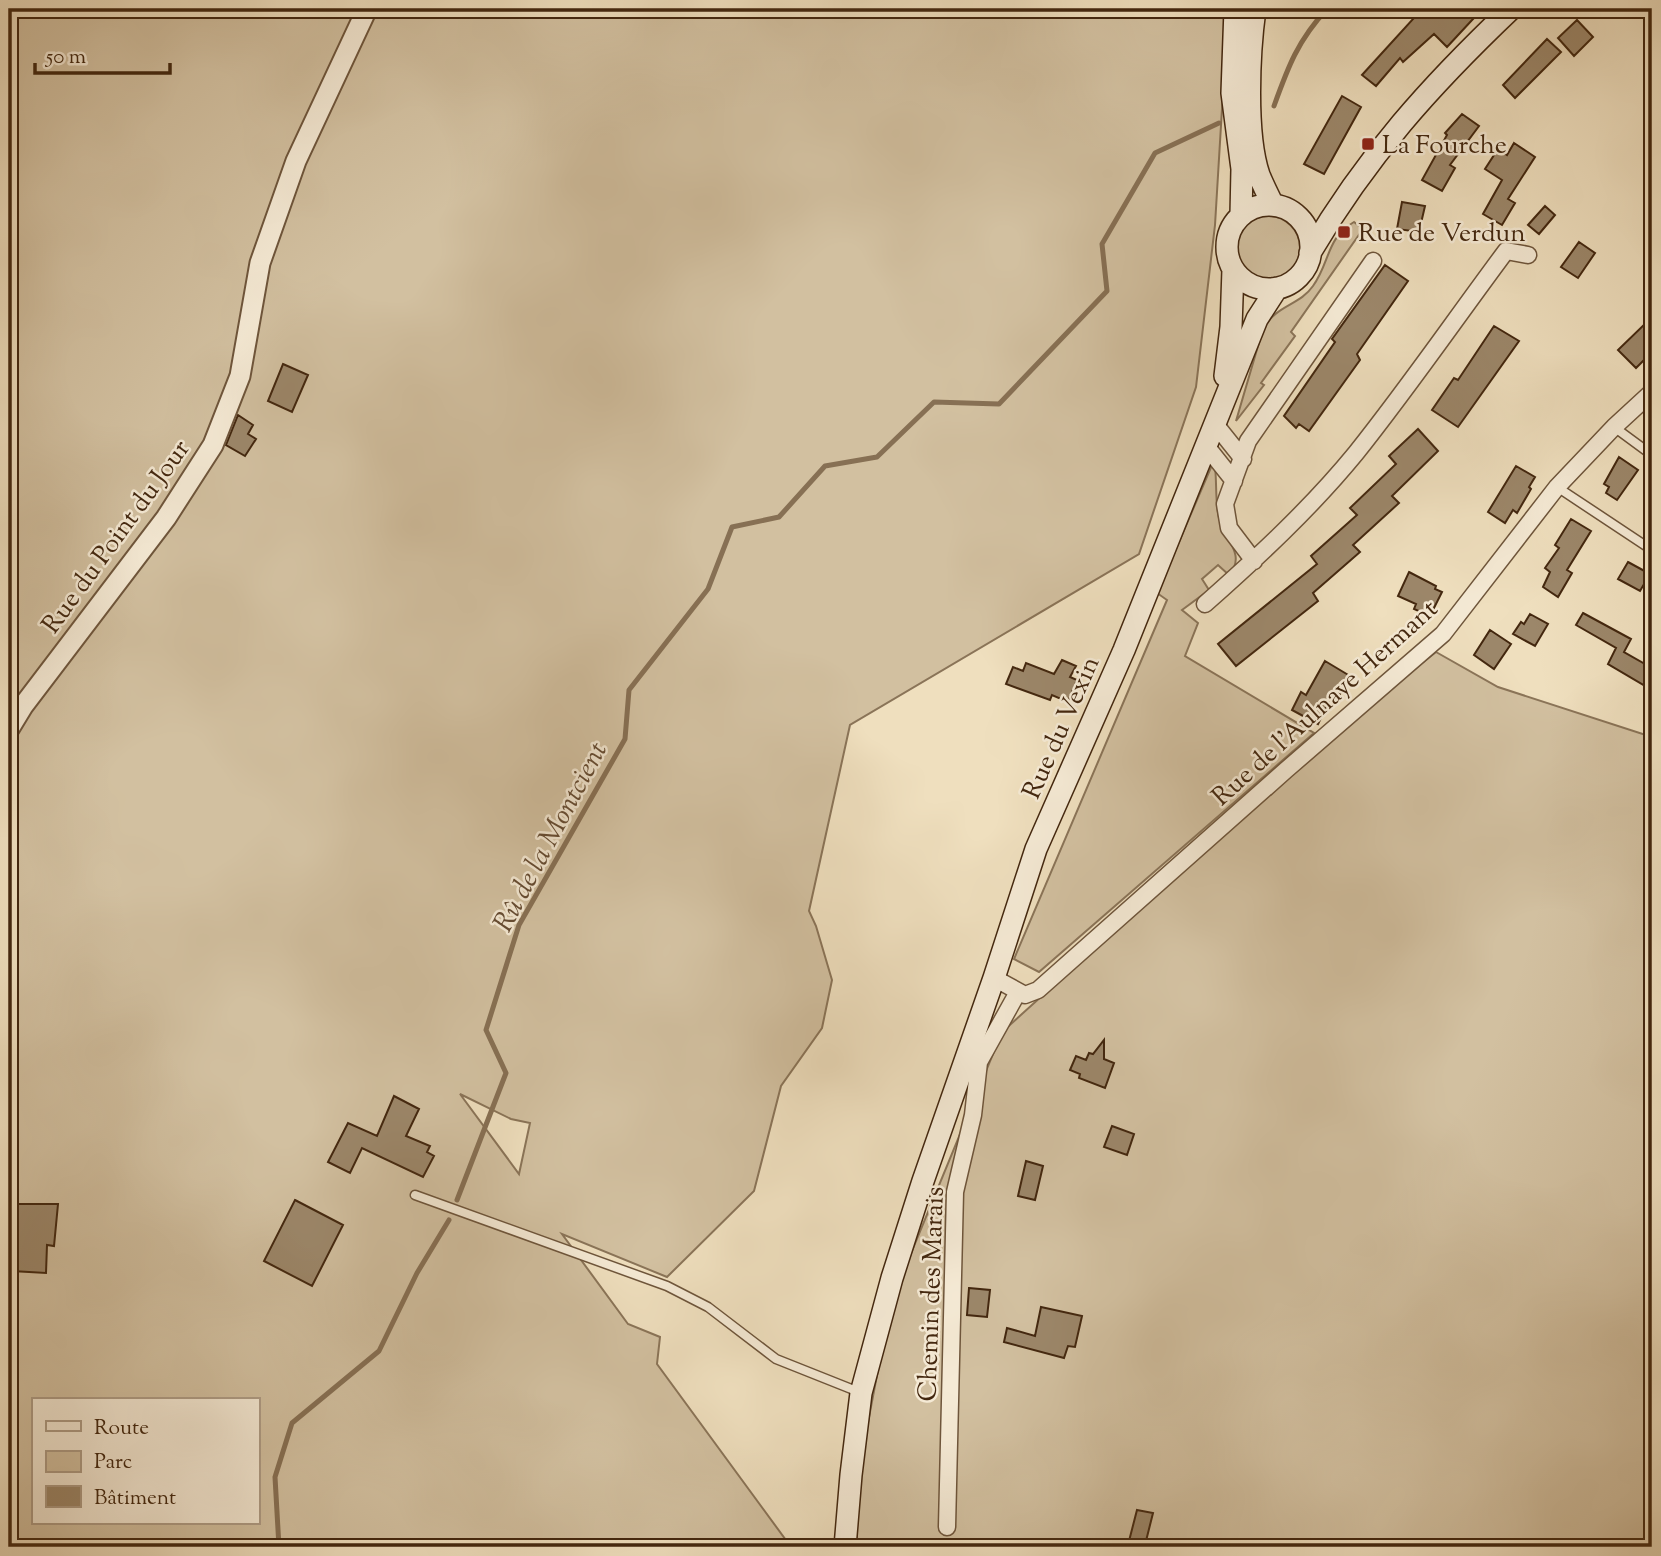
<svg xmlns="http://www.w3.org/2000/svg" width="1661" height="1556" viewBox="0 0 1661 1556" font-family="'Sorts Mill Goudy',serif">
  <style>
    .green { fill: #d2c0a0; stroke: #8a7458; stroke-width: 2; fill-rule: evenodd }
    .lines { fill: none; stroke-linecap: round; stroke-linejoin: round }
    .stream { stroke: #877054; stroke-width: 5 }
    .building { fill: #9c876a; stroke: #43270f; stroke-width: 2 }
    .service-casing { stroke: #6e553b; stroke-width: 11 }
    .minor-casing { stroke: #6e553b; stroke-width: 19 }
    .tertiary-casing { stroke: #6e553b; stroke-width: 23 }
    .secondary-casing { stroke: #43270f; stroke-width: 24 }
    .service { stroke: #f5ead5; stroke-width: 8 }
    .minor { stroke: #f5ead5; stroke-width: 16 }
    .tertiary { stroke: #f5ead5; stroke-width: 19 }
    .secondary { stroke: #f5ead5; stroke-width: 21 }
    .poi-dot { fill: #8f2418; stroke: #f5ead5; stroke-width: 2.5 }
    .labels { text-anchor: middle; stroke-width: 5; stroke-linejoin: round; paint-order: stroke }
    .poi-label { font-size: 26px; fill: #43270f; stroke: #f5ead5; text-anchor: start }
    .street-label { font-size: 26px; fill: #43270f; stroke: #f5ead5 }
    .water-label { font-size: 28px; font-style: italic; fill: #654b32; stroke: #f5ead5 }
  </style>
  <rect width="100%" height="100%" fill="#efdfbe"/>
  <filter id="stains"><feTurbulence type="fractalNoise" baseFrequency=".00286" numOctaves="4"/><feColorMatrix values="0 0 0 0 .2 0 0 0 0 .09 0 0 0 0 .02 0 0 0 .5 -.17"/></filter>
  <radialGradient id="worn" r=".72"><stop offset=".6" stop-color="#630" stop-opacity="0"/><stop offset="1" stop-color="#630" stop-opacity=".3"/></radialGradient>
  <path class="green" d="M9,9H1228L1215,225L1196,387L1139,554L850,725L809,911L816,926L832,980L822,1028L781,1086L754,1191L667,1277L562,1234L628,1324L660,1337L657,1364L791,1547H9ZM460,1094L511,1119L530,1123L519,1174ZM33,1400H257V1523H33Z
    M1236 248a32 32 0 1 1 64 0a32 32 0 1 1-64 0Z
    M1354,222L1363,229L1291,332L1295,336L1261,383L1264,385L1236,421L1263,329C1277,304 1299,306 1313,286C1330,263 1326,238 1354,222Z
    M1212,465L1215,467C1217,484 1215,502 1219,518C1224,538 1247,555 1229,575L1218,565L1202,579L1209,590L1182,610L1198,623L1185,656L1314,733L1039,972L1014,959L1167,600L1157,593Z
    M1436,652L1498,687L1652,737V1547H856L861,1459L891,1302L1002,1032L1330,736Z"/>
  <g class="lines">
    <path class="stream" d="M1274,106C1288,67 1298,40 1327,9
      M457,1200L506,1073L486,1030L519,925L625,739L629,690L708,589L732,527L779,517L825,466L877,457L934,402L999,404L1107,291L1102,244L1155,153L1219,123
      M279,1547L275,1477L292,1423L379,1351L417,1273L449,1220"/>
  </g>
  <path class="building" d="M1408,9H1462L1473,19L1447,47L1434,34L1403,62L1400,58L1376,86L1362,75L1414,18Z
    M1577,20L1593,37L1574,56L1558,38Z
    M1547,39L1561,52L1515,98L1503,85Z
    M1342,96L1361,107L1324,174L1304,164Z
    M1462,114L1479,126L1450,165L1455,168L1442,191L1422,180L1447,135L1445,133Z
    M1514,143L1535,157L1508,199L1515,203L1502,225L1483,214L1502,180L1485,169L1498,149L1507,155Z
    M1402,202L1425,206L1419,232L1397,229Z
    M1545,206L1555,215L1539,234L1528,225Z
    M1579,242L1595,253L1578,278L1561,267Z
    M1385,265L1408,281L1357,354L1360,360L1309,431L1299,424L1296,428L1284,416L1335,342L1332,339Z
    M1652,317V352L1636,368L1618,350Z
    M1494,326L1519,341L1458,427L1432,410L1454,378L1458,380Z
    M283,364L308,375L292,412L268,401Z
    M238,415L253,425L248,434L256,439L245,456L226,445Z
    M1418,429L1438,451L1392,496L1399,503L1353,545L1360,552L1313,593L1318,601L1236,666L1218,644L1317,564L1311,556L1357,515L1350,508L1396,464L1389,456Z
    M1619,457L1638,470L1617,500L1606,493L1609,487L1604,484Z
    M1516,466L1535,477L1529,487L1531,489L1517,513L1513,510L1505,523L1488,512Z
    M1571,519L1591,531L1567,570L1572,573L1558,597L1543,587L1550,572L1545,568L1559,548L1555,545Z
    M1628,562L1650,574L1640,591L1618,579Z
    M1409,572L1436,586L1435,589L1442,592L1430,616L1414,609L1416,604L1398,596Z
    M1583,613L1631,639L1624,652L1652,668V678L1647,687L1608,664L1616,648L1576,625Z
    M1530,614L1548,624L1535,646L1513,634L1521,622L1524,624Z
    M1490,630L1511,644L1494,669L1474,655Z
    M1062,660L1076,666L1070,677L1077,680L1068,702L1052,695L1050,700L1006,684L1013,667L1023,671L1026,663L1054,674Z
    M1325,661L1350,676L1340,694L1334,691L1318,724L1292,710L1301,692L1306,695Z
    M1104,1040V1059L1114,1063L1105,1088L1079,1078L1080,1074L1070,1070L1076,1056L1086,1060L1089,1053L1093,1054Z
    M394,1096L419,1109L406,1136L430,1146L427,1152L434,1156L423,1177L362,1148L350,1173L328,1162L348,1123L377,1136Z
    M1112,1126L1134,1134L1127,1155L1104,1147Z
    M1026,1161L1043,1166L1035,1200L1018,1196Z
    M295,1200L343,1225L312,1286L264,1261Z
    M15,1204H58L54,1246L47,1245L46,1273L12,1271Z
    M969,1288L990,1290L987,1317L967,1315Z
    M1041,1307L1082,1316L1075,1347L1068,1346L1064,1358L1004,1342L1007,1328L1035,1336Z
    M1137,1510L1153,1513L1145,1545L1129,1541Z"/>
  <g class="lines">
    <defs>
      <path id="service" d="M1614,427L1652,455
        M1557,487L1652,550
        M415,1195L667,1286L708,1307L776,1359L859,1392"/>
      <path id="minor" d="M1215,424L1243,459
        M1207,447L1234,481
        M1254,561L1229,528L1225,504L1248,441L1373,261
        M1205,604C1258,557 1311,508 1356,453C1408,388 1456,318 1506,251L1528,255
        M994,978L1025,995L1038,990L1286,770L1443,634L1557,487L1614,427L1652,392
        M947,1527L955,1192L973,1115L979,1062L1018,992"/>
      <path id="tertiary" d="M9,729L23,706L166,518L213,445L240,376L260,263L296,161L367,9"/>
      <path id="secondary" d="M1235,9L1232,93L1242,169L1241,215
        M1255,9C1249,52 1245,134 1259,175C1263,185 1268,195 1273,205
        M1227 247a42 42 0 1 1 84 0a42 42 0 1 1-84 0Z
        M1310,253C1366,157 1431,85 1511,9
        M1225,376L1231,327L1233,269
        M845,1547L851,1475L861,1393L892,1278L923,1181L994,978L1036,849L1124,650L1257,319L1277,288"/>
    </defs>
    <use href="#service" class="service-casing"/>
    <use href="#minor" class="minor-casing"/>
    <use href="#tertiary" class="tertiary-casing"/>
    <use href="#secondary" class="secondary-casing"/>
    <use href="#service" class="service"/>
    <use href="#minor" class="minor"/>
    <use href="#tertiary" class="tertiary"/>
    <use href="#secondary" class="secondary"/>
  </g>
  <g class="poi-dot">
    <rect x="1361" y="137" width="14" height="14" rx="3.5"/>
    <rect x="1337" y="225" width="14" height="14" rx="3.5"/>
  </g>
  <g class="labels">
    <g class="poi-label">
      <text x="1382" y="153">La Fourche</text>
      <text x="1358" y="241">Rue de Verdun</text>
    </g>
    <g class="street-label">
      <text transform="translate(115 536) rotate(-54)" y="9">Rue du Point du Jour</text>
      <text transform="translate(1324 702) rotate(-42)" y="9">Rue de l'Aulnaye Hermant</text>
      <text transform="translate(1060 727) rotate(-66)" y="9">Rue du Vexin</text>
      <text transform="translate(930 1294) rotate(-88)" y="9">Chemin des Marais</text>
    </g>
    <g class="water-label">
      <text transform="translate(549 836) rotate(-62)" y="10">Rû de la Montcient</text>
    </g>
  </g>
  <rect width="1661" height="1556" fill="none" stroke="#efdfbe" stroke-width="35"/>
  <rect x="10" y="10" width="1640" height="1535" fill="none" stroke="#43270f" stroke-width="3.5"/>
  <rect x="18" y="18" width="1626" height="1521" fill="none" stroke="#43270f" stroke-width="2"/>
  <rect x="32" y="1398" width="228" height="126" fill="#f5ead5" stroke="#ae9c86" stroke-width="2"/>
  <rect x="46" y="1421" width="35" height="10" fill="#f5ead5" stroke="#ae9c86" stroke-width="2"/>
  <text x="94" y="1434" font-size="21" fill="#43270f">Route</text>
  <rect x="46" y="1451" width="35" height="21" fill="#d2c0a0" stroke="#ae9c86" stroke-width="2"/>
  <text x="94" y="1468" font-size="21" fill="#43270f">Parc</text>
  <rect x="46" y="1486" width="35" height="21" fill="#9c876a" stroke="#ae9c86" stroke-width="2"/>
  <text x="94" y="1504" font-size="21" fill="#43270f">Bâtiment</text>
  <path d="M35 63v10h135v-10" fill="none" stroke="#43270f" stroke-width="3.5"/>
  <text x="46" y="63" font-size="21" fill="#43270f" stroke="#f5ead5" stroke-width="5" paint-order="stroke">50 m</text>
  <rect width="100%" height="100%" filter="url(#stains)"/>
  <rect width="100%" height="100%" fill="url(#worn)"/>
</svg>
